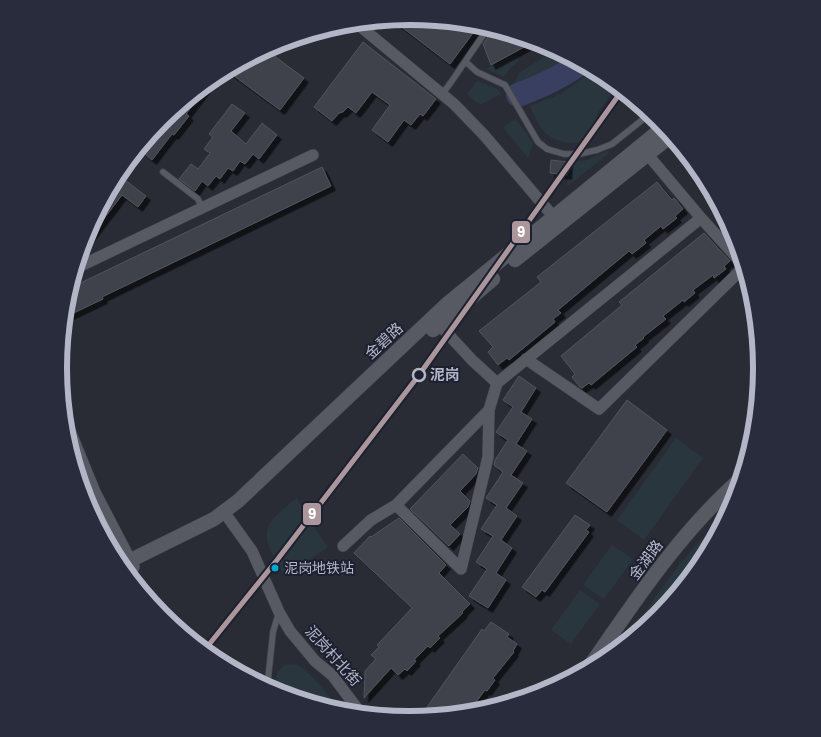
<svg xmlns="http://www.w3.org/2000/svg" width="821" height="737" viewBox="0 0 821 737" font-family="Poppins,'Noto Sans SC',sans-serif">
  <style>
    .green { fill: #29363e }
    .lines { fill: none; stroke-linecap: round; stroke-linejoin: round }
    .river { stroke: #383f60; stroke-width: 24 }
    .building { fill: #40424c; stroke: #51535d; filter: url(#shadow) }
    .service-casing { stroke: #45474f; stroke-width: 7 }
    .minor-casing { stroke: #45474f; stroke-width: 12 }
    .tertiary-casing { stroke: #45474f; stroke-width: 15 }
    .service { stroke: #585a63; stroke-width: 5.5 }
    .minor { stroke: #585a63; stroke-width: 11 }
    .tertiary { stroke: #585a63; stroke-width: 14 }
    .metro-1-casing { stroke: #1c2030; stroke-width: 9 }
    .metro-1 { stroke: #aa969b; stroke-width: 5 }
    .stop-dot { fill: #1c2030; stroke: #b2b6c7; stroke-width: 2.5 }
    .bus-dot { fill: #00a9ce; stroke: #1c2030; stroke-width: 2 }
    .labels { text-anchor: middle; stroke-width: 4; stroke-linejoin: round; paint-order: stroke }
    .bus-label { font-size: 14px; fill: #b2b6c7; stroke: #1c2030; text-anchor: start }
    .street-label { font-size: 15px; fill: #b2b6c7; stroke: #1c2030 }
    .stop-label { font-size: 15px; font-weight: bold; fill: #b2b6c7; stroke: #1c2030; text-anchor: start }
    .rim { fill: none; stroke: #b2b6c7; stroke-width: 6 }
    .line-badge { stroke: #1c2030; stroke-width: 2 }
    .badge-label { font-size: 14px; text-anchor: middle; font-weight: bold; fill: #fff }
  </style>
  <defs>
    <filter id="shadow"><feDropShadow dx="4.5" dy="4.5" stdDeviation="0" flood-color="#0009"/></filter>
  </defs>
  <rect width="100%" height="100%" fill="#292c35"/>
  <path class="green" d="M557,49L571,57L554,69L517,88L515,83L519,73Z
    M516,54L519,61L510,68L504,77L486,69Z
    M595,70L614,82L611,94L597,114L595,134L586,143C551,144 543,137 530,106L560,94Z
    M477,81L498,89L501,94L479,105L467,94Z
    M516,119L533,143L528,158L503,127Z
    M608,151V154L569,185H567L570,161C588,163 592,156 608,151Z
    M676,438L703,458L644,540L617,520Z
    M297,498L310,521L328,547L297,568L284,574C259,534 259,527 297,498Z
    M735,505L703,564L659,618L646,627L636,629C657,588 701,536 735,505Z
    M612,545L633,559L604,599L583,585Z
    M580,590L600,604L571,644L551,630Z
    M285,664C288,665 294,664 297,665C310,670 334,702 342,714L273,693L277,673Z"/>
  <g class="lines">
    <path class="river" d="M518,95C541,86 562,77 582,62"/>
  </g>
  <path class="building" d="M410,16L480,23L485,25L478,34L476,29L450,64L390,18Z
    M494,28L537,40L491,65L483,44Z
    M363,42L436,99L423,116L420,114L411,125L404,120L388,142L372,130L390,105L372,92L356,113L348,107L343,112L339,113L332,121L314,107Z
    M265,49L304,78L280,110L226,70Z
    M203,85L206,88L186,114L189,116L174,135L172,134L152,160L138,148L162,119Z
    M232,104L245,113L231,131L246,144L262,123L277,135L259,159L253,154L245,164L240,161L233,171L228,168L220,179L216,176L208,186L202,181L195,191L179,179L191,164L198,169L210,153L204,149L213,137L209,134Z
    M551,160L568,162L567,175L550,173Z
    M322,167L331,186L102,297L103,299L63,318L65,300L68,289Z
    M117,174L146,196L138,207L122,195L89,238L85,235V233Z
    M657,182L672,200L674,198L683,209L675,216L677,218L663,229L661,226L644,240L646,243L632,254L629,251L558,310L561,313L553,319L555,322L509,360L507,358L498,365L488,352L493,347L479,331L541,282L537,277Z
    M704,233L730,261L724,266L726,269L714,278L713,275L693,290L695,293L684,302L683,300L663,316L666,319L643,337L644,338L635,345L637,347L591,385L589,383L582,388L580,387L572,377L575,374L561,356L622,305L619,302Z
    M519,376L536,388L521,412L532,419L516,444L527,451L511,475L523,483L506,508L517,516L501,540L512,548L496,573L506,580L488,608L469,596L487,569L476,562L493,536L481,529L497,505L486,498L503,472L494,465L495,460L508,440L496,432L513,407L503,400Z
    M627,400L667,430L607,512L566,483Z
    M463,454L478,468L476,474L460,491L470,501L468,507L450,525L460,534L449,546L410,509Z
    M575,515L590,525L586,530L589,532L545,592L542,590L536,597L522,587Z
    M399,518L446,565L439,573L470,604L462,612L463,613L438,636L440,638L430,648L428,646L414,660L416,661L407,671L405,669L398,675L391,668L364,698L365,671L376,659L371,655L379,647L377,645L412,608L354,553L370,536L371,537Z
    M491,622L509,634L507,637L517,644L513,651L514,652L493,678L495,680L487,691L485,690L473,706L475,707L469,715L418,720L482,629L484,631Z"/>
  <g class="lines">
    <defs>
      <path id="service" d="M466,62L477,72L505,85L538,142L547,149L564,154H579L597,150L612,144L651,113
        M443,93C460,71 473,48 490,26
        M163,172L198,199L202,208
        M267,689L273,632L279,612"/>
      <path id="minor" d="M355,22L454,104L484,135L558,222
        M643,149L701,218L747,269
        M74,269L313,155
        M435,320L472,360L497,383
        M526,359L599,409L744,267
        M489,410L396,505L461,569L488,457L489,410L497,383L701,218
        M62,411L95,492L134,567
        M224,512L252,551L279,612L290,631L315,661L332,675L363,716
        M343,546L371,520L396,505
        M610,636L624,647"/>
      <path id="tertiary" d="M515,260L672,135
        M433,330L493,279
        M119,566L214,519L238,501L447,304L665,126
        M585,673C633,604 680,531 744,476"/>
    </defs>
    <use href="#service" class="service-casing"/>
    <use href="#minor" class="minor-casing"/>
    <use href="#tertiary" class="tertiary-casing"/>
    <use href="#service" class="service"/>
    <use href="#minor" class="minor"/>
    <use href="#tertiary" class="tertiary"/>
    <defs>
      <path id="metro-1" d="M203,652L277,560L419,375L623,89"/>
    </defs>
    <use href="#metro-1" class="metro-1-casing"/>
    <use href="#metro-1" class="metro-1"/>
  </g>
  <circle class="stop-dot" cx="419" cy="375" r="6"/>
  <circle class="bus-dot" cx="275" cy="568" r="4.5"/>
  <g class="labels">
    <g class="bus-label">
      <text x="284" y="573">泥岗地铁站</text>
    </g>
    <g class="street-label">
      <text transform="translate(384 341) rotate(-43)" y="5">金碧路</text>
      <text transform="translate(646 560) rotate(-53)" y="5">金湖路</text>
      <text transform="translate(333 656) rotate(48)" y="5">泥岗村北街</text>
    </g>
    <g class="stop-label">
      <text x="430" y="380">泥岗</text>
    </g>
  </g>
  <path d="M0 0H821V737H0ZM67 368a343 343 0 1 1 686 0a343 343 0 1 1-686 0Z" fill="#282c3c" fill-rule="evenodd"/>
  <path class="rim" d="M67 368a343 343 0 1 1 686 0a343 343 0 1 1-686 0Z"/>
  <g class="line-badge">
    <rect x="511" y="220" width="20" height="24" rx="5" fill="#aa969b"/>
    <rect x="302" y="502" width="20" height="24" rx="5" fill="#aa969b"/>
  </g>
  <g class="badge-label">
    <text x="521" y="237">9</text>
    <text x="312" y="519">9</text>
  </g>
</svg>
